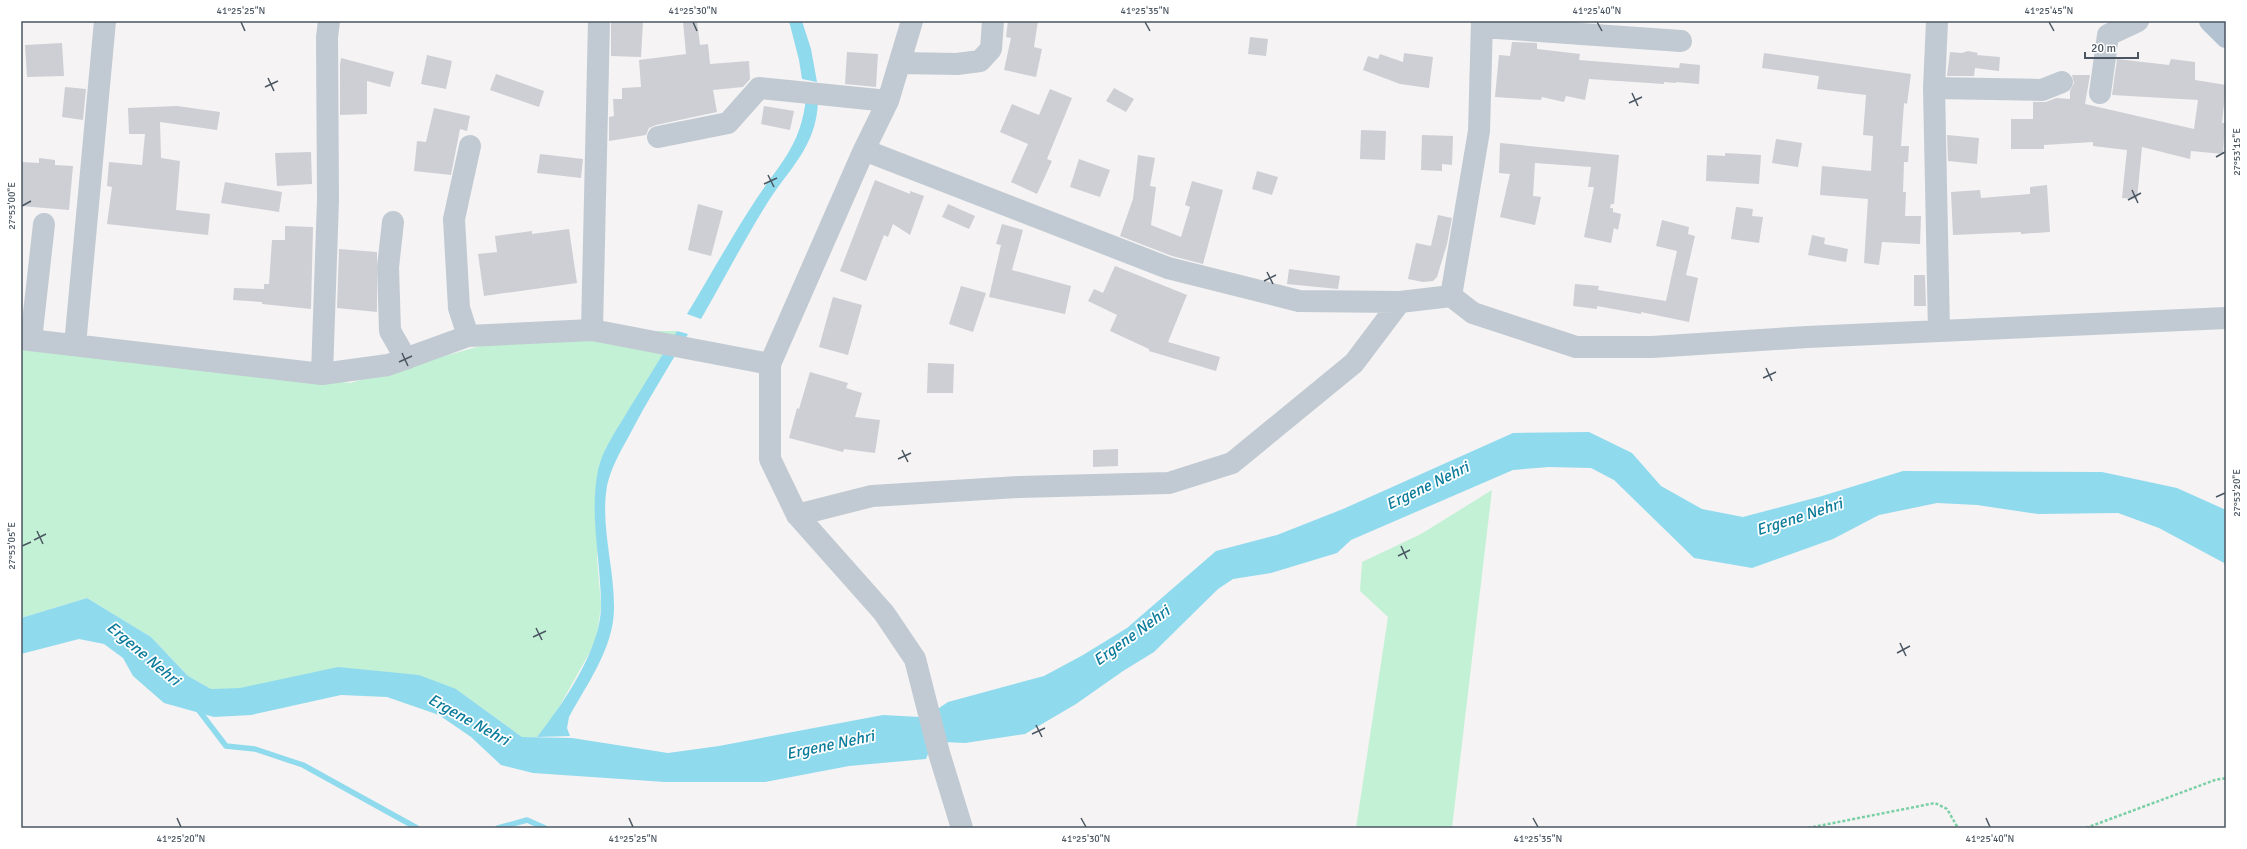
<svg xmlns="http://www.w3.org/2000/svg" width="2247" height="849" viewBox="0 0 2247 849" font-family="Signika,sans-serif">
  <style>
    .green { fill: #c3f1d5 }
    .water { fill: #90daee }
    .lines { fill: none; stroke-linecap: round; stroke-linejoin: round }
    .stream { stroke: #90daee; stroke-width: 5.5 }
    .building { fill: #cdcfd5 }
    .path { stroke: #7ad0a6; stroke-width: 2.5; stroke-dasharray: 3 2; stroke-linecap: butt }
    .minor { stroke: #c1cad2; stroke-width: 22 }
    .major { stroke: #b3c2d1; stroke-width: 22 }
    .ticks { fill: none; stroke: #4a5661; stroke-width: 1.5 }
    .labels { text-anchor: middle; stroke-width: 3.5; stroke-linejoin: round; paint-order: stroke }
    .water-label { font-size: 16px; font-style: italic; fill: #0c7c9b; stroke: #fff }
    .neatline { fill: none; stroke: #4a5661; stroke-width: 1.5 }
    .ticks-label { font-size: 10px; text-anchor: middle; fill: #4a5661 }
  </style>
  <rect width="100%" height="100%" fill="#f5f3f3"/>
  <path class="green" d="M650,331H677L606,448L597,557L601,606L596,641L554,716L537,737H522L456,689H211L188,676L151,637L87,598L21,618V344L92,355L350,383L512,337Z
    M1492,490L1452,828H1356L1388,617L1360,591L1362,562L1421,534Z"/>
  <path class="water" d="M789,21H802L811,49L817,82L802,79L799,60Z
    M806,98L818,100C817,147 789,168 766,205C743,242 723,281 701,319L687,314C710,276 732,236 757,198C781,162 801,145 806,98Z
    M677,331L688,334C668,368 647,401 629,436C620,452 611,468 607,486C600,526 615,569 614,610C613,649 587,684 569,717L567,728L570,736L537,737C563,704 601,649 601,606C601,561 589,515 598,470C603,448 618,428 629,409C645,383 661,357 677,331Z
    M1589,432L1632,453L1661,486L1702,509L1743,517L1822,496L1903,471L2102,472L2177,488L2226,510V564L2159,528L2118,513L2038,514L1977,505L1937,503L1879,515L1833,539L1752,568L1694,558L1614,480L1591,468L1549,467L1513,470L1351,540L1337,553L1271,573L1233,579L1218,589L1154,652L1123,671L1076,704L1025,734L965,743L943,742L933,712L948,702L1044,676L1083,655L1127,628L1216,551L1277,535L1343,509L1513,433Z
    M87,598L151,637L188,676L211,689L240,688L338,667L419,675L456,689L522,737L572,738L668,753L719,746L883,715L920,717L932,744L926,759L849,766L765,782H665L533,773L501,765L471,737L439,715L387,697L341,695L251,715L214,717L164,703L133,676L123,658L104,644L79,639L21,654V618Z"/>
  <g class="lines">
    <path class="stream" d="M197,708L226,746L255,749L303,765L417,828
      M498,828L527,820L545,828"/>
  </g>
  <path class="building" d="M611,21L643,22L641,57L611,56Z
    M683,21H697L700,45L708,44L710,64L749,61L750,79L743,87L713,90L717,112L656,125L649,128L646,135L609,141V117L614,116L613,99H622V88L641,87L639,60L686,54Z
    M1008,21H1038L1034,47L1042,49L1036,77L1004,70L1011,38L1006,37Z
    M1250,37L1268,39L1266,56L1248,54Z
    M1512,42L1537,43V49L1580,54L1579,60L1679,68L1680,63L1700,65L1699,84L1676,82V83L1664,82V84L1589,79L1585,100L1566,96L1564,102L1542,97L1541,100L1495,97L1499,55L1510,56Z
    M62,43L64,76L27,77L25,45Z
    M1968,51L1978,53L1977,55L2000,57L1999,71L1975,68L1974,76H1947L1950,52L1962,53Z
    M847,52L878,54L876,87L845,84Z
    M1404,53L1433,57L1429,88L1400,84L1363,70L1368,56L1378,59L1380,54L1403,62Z
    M1764,53L1911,74L1907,104L1904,103L1901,146H1909L1908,162H1904L1903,192H1906L1905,216H1921L1920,244L1882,242L1879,265L1864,263L1868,199L1820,195L1822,166L1871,171L1873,136L1863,135L1866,95L1817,89L1819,76L1762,68Z
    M427,55L452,61L446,89L421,84Z
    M341,58L394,72L390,87L367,81V114L340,115V65Z
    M2117,59L2169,65L2171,59L2195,62V80L2226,85L2222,123H2225L2223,154L2191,151L2190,159L2142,147L2137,199L2122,198L2127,150L2093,146V142L2044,145V149H2011V119H2033V102H2046L2056,98L2070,99V91L2074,83L2072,75H2090L2085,104L2194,129L2198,100L2112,95Z
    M496,74L544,91L539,107L490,90Z
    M65,87L86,89L83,120L62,117Z
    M1114,88L1134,99L1126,112L1106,101Z
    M1050,89L1072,98L1047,159L1052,161L1037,194L1011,182L1028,144L1000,132L1012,104L1039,115Z
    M177,106L220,112L217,130L160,122L161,158L180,161L176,210L210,214L208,235L107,224L112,187L107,186L109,162L142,165L145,134H129L128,108Z
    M764,106L794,111L790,130L761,124Z
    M434,108L470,116L467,131L460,129L451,175L414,171L417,141L426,142Z
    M1361,130L1386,131L1385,160L1360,159Z
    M1422,135L1453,136L1452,165L1442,164V171L1421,170Z
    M1947,135L1979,138L1977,164L1948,161Z
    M1776,139L1802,143L1798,167L1772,163Z
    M1500,143L1619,155L1614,204H1611L1610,208H1613V212L1621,214L1618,230L1614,228L1611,243L1584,237L1594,187H1588L1591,167L1535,163L1533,196L1541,197L1535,225L1500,217L1510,174L1499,173Z
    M311,152L312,184L277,186L275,153Z
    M1725,153L1761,155L1759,184L1706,181L1707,155L1725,156Z
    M540,154L583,159L581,178L537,173Z
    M1138,155L1155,158L1150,186L1156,187L1151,225L1181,237L1190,207L1185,205L1192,181L1223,190L1203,264L1172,256L1120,236L1133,199Z
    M39,158L55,160V165L73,166L69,210L21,206V162L39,163Z
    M1079,159L1110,170L1100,197L1070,187Z
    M1257,171L1278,177L1272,195L1252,189Z
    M875,180L910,194V191L924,196L910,235L893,224L888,237L884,235L866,281L840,271Z
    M225,182L282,192L279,212L221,203Z
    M2047,185L2050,232L2021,234V232L1953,235L1951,192L1980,190L1981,198L2030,194V187Z
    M698,204L723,211L711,256L688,250Z
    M948,204L975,216L969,229L942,217Z
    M1736,207L1753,209L1752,216L1763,217L1759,243L1731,239Z
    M1438,215L1452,218L1447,244L1437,277L1433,281L1423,282L1408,279L1416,243L1431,246Z
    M1662,220L1689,227L1688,234L1695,236L1686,275L1698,278L1689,322L1641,312V314L1597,306V309L1573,306L1575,284L1599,286L1598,290L1666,301L1677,251L1656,246Z
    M1002,224L1023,230L1012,270L1071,286L1065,314L989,297L1001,245L996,244Z
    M285,226L313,227L311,309L262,304V302L233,300L234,288L264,289V284H269L272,240H285Z
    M569,229L577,283L484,296L478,254L497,252L495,236L532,231V234Z
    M1812,235L1825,238L1824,244L1848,249L1846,262L1808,255Z
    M339,249L377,252V312L337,308Z
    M1115,266L1187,295L1168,342L1220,357L1216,371L1149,351V349L1110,331L1117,315L1088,301L1094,289L1103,293Z
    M1289,269L1340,276L1338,289L1287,284Z
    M1914,275H1925L1926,306H1914Z
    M961,286L986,293L973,332L949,324Z
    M833,297L862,305L848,355L819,347Z
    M928,363L954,364L953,393H927Z
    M810,372L848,383L846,388L862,393L855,417L880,420L875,453L844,449L843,452L789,438L797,408L799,409Z
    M1118,449V466L1093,467V450Z"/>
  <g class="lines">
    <path class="path" d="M1808,828L1935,803L1947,809L1958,828
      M2086,828L2215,780L2226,778"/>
    <path class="minor" d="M912,21L888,101L864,150L770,364V459L797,515L884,613L915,659L939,753L962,828
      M1937,21L1934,88L1939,331
      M1482,27L1681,41
      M900,63L957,64L980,61L991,49L993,21
      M1934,88L2042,90L2062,82
      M2100,93L2108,35L2138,21
      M658,137L728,123L759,88L888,101
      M864,150L1168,268L1299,301L1400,302L1451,296L1473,313L1576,347H1652L1807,337L2226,318
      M393,222L388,267L390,331L406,359
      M1451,296L1479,131L1482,21
      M592,330L599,21
      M468,336L459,308L454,219L470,146
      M21,339L322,374L388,365L468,336L592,330L770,364
      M31,340L44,224
      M75,345L105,21
      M322,374L328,200L327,37L329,21
      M797,515L872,496L1019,487L1169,483L1232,463L1354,363L1400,302"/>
    <path class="major" d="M2210,21L2226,37"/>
  </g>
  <path class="ticks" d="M241,22L245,31M693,22L697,31M1145,22L1150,31M1597,22L1602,31M2049,22L2054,31M268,78L274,91M265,87L278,81M1632,93L1638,106M1629,103L1642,97M2216,157L2225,152M768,175L774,187M764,184L777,178M2132,190L2138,203M2128,200L2141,193M22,206L31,201M1267,272L1273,284M1264,281L1276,275M402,353L408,366M399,362L412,356M1766,368L1772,381M1763,378L1776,372M902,450L908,462M898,459L911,453M2216,497L2225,493M37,531L43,544M34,540L46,534M22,546L31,542M1401,546L1407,559M1398,556L1410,550M536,628L542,640M533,637L546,631M1900,643L1906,656M1897,653L1910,646M1036,725L1042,737M1032,734L1045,728M177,818L181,827M629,818L633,827M1081,818L1086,827M1533,818L1538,827M1986,818L1990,827"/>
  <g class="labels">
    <g class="water-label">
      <text transform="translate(1427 485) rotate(-26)" y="6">Ergene Nehri</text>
      <text transform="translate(1799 516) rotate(-18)" y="6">Ergene Nehri</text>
      <text transform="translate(1131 635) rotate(-36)" y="6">Ergene Nehri</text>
      <text transform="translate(144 653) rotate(40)" y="6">Ergene Nehri</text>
      <text transform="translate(469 719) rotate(29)" y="6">Ergene Nehri</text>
      <text transform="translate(830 744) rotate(-12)" y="6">Ergene Nehri</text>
    </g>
  </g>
  <rect width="2247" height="849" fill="none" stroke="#ffffff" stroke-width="44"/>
  <path d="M2085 52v6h53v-6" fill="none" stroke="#4a5661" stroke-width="2"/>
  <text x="2091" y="52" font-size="12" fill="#4a5661" stroke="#ffffff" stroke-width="3" paint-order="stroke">20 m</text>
  <rect x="22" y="22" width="2203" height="805" class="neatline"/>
  <g class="ticks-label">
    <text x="241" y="14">41°25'25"N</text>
    <text x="693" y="14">41°25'30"N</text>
    <text x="1145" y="14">41°25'35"N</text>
    <text x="1597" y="14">41°25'40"N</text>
    <text x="2049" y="14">41°25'45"N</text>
    <text transform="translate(2236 152) rotate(-90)" y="4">27°53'15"E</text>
    <text transform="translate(11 206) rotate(-90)" y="4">27°53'00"E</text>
    <text transform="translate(2236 493) rotate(-90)" y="4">27°53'20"E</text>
    <text transform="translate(11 546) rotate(-90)" y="4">27°53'05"E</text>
    <text x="181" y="842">41°25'20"N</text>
    <text x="633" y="842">41°25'25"N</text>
    <text x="1086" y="842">41°25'30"N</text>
    <text x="1538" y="842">41°25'35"N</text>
    <text x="1990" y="842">41°25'40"N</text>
  </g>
</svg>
